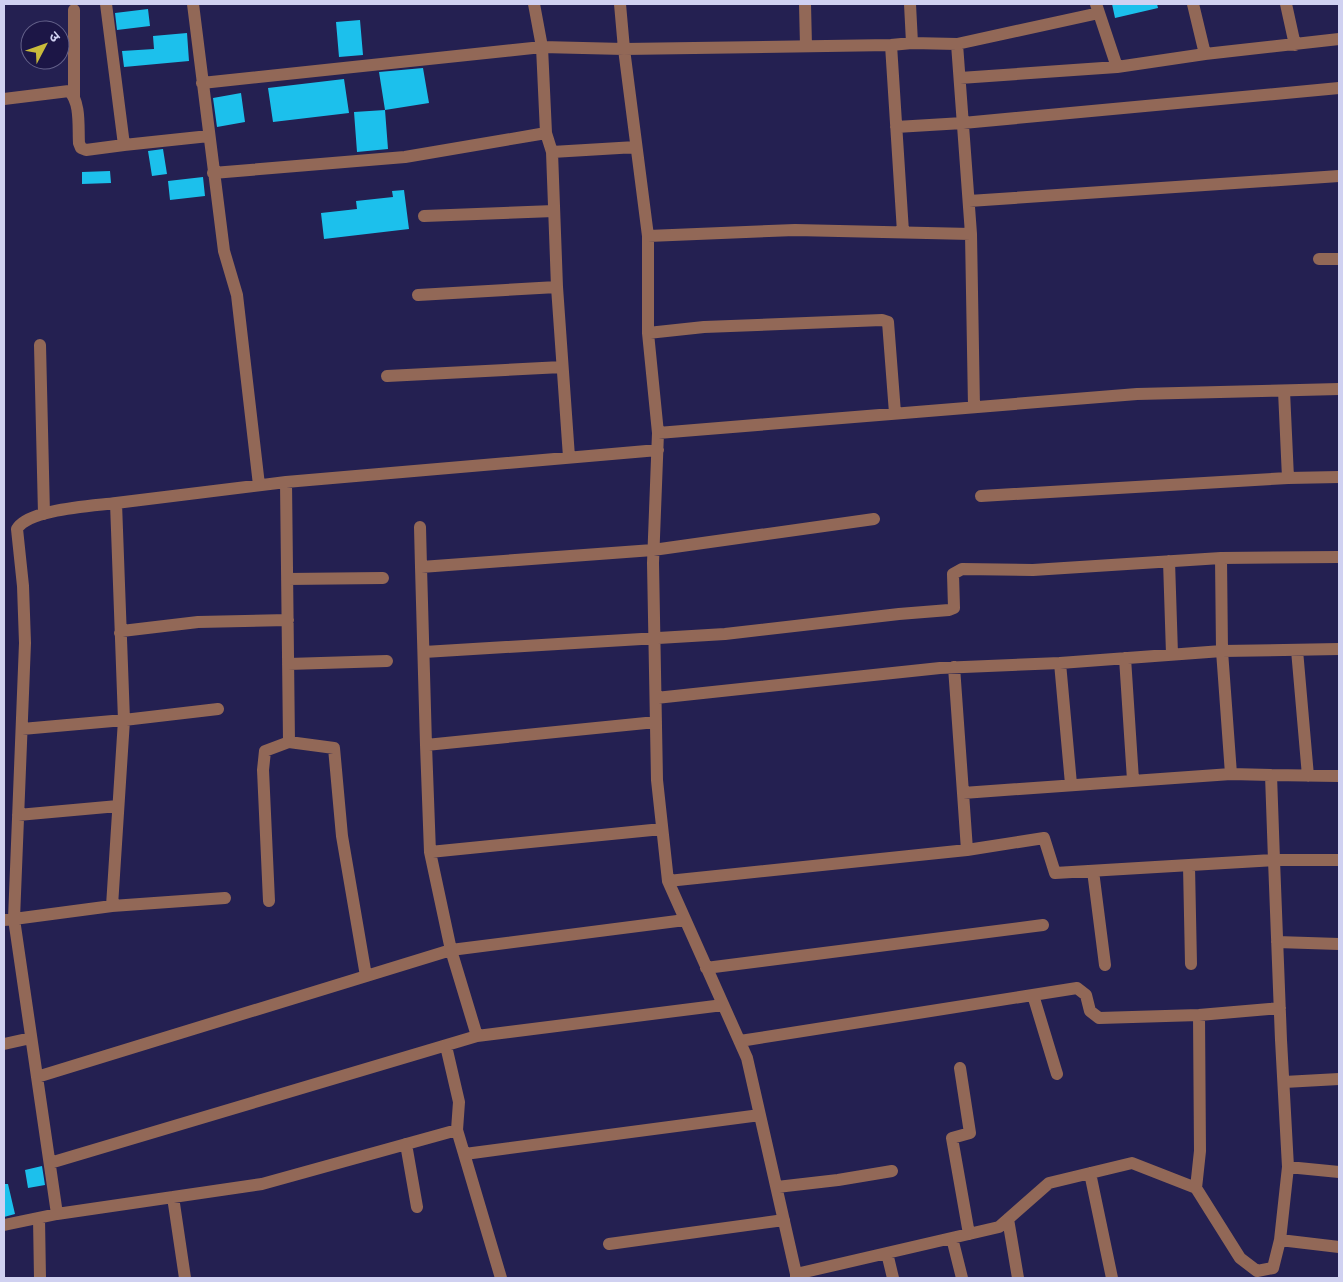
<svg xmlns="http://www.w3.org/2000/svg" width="1343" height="1282" viewBox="0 0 1343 1282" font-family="Roboto,'Noto Sans Devanagari',sans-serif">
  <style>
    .building { fill: #1cc0ec }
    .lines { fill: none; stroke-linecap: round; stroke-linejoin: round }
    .minor { stroke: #926857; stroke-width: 12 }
  </style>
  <rect width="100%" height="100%" fill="#242051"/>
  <path class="building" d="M1112,4H1157L1158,8L1115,18Z
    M148,9L150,26L117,30L115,13Z
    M360,20L363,55L339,57L336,22Z
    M187,33L189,61L124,67L122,51L154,49L153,36Z
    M423,68L429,103L385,110L379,72Z
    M344,79L349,113L273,122L268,88Z
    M241,93L245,122L217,127L213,98Z
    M385,110L388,149L357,152L354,112Z
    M163,149L167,174L152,176L148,151Z
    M110,171L111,183L82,184V172Z
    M203,177L205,196L170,200L168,181Z
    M404,190L409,229L324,239L321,213L357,209L356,201L393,197L392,191Z
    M42,1166L45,1185L28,1188L25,1170Z
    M4,1184H8L15,1214L4,1217Z"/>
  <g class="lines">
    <path class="minor" d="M106,4L124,145L209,136
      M193,4L224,251L237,295L259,485
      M534,4L542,47L546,133
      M620,4L624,49L648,236V333L658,433L653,563L657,780L668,881L747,1058L796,1274
      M805,4L806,46
      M1193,4L1205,54
      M1286,4L1295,45
      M74,10V96
      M1099,13L1117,67
      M912,43L957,44L971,234
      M957,44L1099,13L1096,4
      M891,45L903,232
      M960,78L1117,67L1205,54L1339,39
      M202,83L542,47L624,49L891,45L912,43L910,4
      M4,99L69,91C81,102 78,128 79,143L81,148L86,150L124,145
      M896,127L963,123L1339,88
      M552,152L557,287L569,457
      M213,173L405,157L546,133L552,152L636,147
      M969,201L1339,176
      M424,216L554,211
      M648,236L795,230L971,234L974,407
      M1319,259H1339
      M418,295L557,287
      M648,333L704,327L882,320L888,322L895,413
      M40,345L44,514
      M387,376L562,367
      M1284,391L1288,478L1339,477
      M658,433L1137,394L1339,389
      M981,496L1288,478
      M116,503C94,506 28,509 17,529L23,586L25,643L14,919L112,906L225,898
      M420,527L421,567
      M1221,558L1339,557
      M1169,561L1172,654
      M287,579L383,578
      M120,633L122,631L198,622L288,620
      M1297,650L1308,776
      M424,652L725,634L899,614L949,610L954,608L953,574L962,569L1033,570L1221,558L1222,651L1231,774
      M1125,658L1133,780
      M1060,663L1071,784
      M288,664L387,661
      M954,667L963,793
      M656,698L940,668L1060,663L1222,651L1339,649
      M218,709L124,720L116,503L286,482
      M656,722L426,745L421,567L653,550L874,519
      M22,729L124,720L112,906
      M289,742L286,482L658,450
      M426,745L430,852L662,829
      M1271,775L1339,776
      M18,815L118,806
      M430,852L451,950L685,920
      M1189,866L1191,964
      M1093,871L1105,965
      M668,881L967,850L1044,838L1055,873L1274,860L1271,775L1231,774L963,793L967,850
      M269,901L263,770L265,751L289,742L334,748L342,836L366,976
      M4,920L14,919L57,1214
      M1277,942L1339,944
      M706,968L1043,925
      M1033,995L1057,1074
      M740,1041L1077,988L1086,995L1090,1011L1099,1018L1199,1015L1280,1008
      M4,1044L31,1038
      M446,1046L459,1102L457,1130
      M960,1068L970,1133L952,1138L969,1234
      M37,1077L451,950L477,1036
      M1284,1082L1339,1079
      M406,1144L417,1207
      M465,1154L760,1115
      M50,1163L477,1036L723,1005
      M1288,1167L1281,1040L1274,860H1339
      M1090,1173L1112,1278
      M777,1187L838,1180L892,1171
      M1196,1188L1200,1151L1199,1015
      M173,1197L185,1278
      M39,1218L40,1278
      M1008,1219L1018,1278
      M4,1225L57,1214L262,1184L457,1130L501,1278
      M952,1238L962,1278
      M1280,1240L1288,1167L1339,1172
      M609,1244L784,1220
      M887,1253L893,1278
      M796,1278V1274L999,1227L1049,1183L1132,1163L1196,1188L1240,1258L1257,1271L1273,1268L1280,1240L1339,1247"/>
  </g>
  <rect width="1343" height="1282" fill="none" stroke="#d0d1f1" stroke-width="10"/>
  <g transform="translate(45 45) rotate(49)"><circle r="24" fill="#1c1646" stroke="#64618a"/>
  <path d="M0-4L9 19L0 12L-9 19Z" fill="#c9bb3b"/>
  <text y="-8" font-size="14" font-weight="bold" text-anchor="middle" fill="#d0d1f1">उ</text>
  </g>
</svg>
